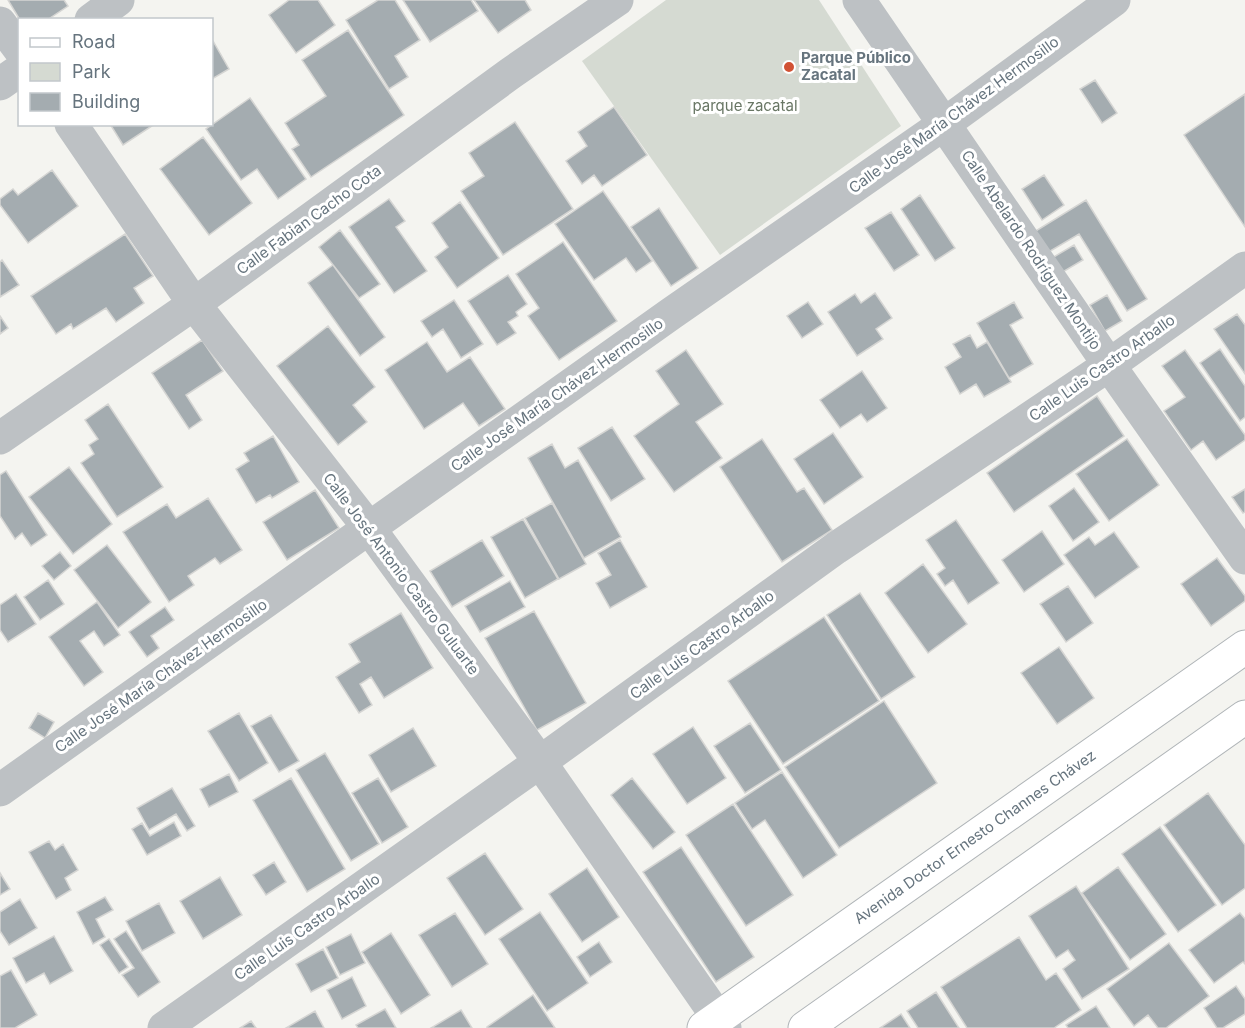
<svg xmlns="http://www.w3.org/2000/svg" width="1245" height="1028" viewBox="0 0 1245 1028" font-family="Inter,sans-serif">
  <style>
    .green { fill: #d5dad2 }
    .building { fill: #a4acb0; stroke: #d5d5d3; stroke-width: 1.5 }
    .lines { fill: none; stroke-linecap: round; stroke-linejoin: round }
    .secondary-casing { stroke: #b0b5b8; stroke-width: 35 }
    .street { stroke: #bdc1c4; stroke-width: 33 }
    .secondary { stroke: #fff; stroke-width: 33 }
    .poi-dot { fill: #d15234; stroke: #fff; stroke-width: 2 }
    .labels { text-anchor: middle; stroke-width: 6; stroke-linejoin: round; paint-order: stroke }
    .poi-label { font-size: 15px; font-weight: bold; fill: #66747e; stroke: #fff; text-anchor: start }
    .park-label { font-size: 15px; fill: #687664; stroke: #fff }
    .street-label { font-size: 15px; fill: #66747e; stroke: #fff }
  </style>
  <rect width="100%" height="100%" fill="#f4f4f0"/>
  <path class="green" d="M666,0H819L901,126L720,255L582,61Z"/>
  <path class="building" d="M8,0H64L68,6L47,20H20Z
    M289,0H318L335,25L296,53L269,15Z
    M378,0H395L420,40L395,56L408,77L389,89L346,20Z
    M403,0H471L478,11L430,42Z
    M474,0H525L531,10L498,33Z
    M348,30L404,115L311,177L292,149L299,145L285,123L326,96L302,60Z
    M212,41H213L229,69L212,79Z
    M1095,80L1117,113L1102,123L1080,89Z
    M1245,94V227L1184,135Z
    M250,98L306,179L278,199L257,169L241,180L206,129Z
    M614,107L647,155L602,186L594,175L582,184L566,161L587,146L578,132Z
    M515,122L573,209L503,255L461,191L484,176L469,153Z
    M110,124H155L123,145Z
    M203,137L252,203L209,235L160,169Z
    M52,170L78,206L28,243L0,205V199L13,189L18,195Z
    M1044,175L1064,205L1042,220L1022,189Z
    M603,191L652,261L636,272L626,258L594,280L555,224Z
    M920,195L955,248L935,261L901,209Z
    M389,199L405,221L396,227L427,271L394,293L349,227Z
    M1086,200L1147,299L1127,311L1079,234L1047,253L1034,232Z
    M460,202L499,258L457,288L435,257L448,247L432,223Z
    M659,208L698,268L671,286L631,227Z
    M891,212L919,255L894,271L865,228Z
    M340,230L380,284L359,298L319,247Z
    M125,234L153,276L134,288L144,303L116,322L106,308L73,329L71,324L56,334L31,296Z
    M563,242L617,321L559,360L528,316L539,308L516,274Z
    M1074,245L1083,260L1061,273L1052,258Z
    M2,260L19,285L0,297V262Z
    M333,265L385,337L360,356L308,283Z
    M508,275L527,304L516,312L518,316L508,322L516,333L497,345L468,301Z
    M875,293L892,318L876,329L883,339L857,356L828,312L855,294L861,303Z
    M1107,295L1122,321L1105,331L1090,305Z
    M454,300L483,344L461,358L443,329L432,337L421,321Z
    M808,302L823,324L802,338L787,316Z
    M1014,302L1023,318L1010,325L1033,364L1009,378L977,323Z
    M1237,314L1245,325V374L1214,329Z
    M0,316L8,328L0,334Z
    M328,326L375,387L353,405L367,422L338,445L277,366Z
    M970,335L977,348L987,342L1011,382L984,397L976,384L960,394L945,367L961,357L953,344Z
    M202,340L223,371L186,395L202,420L189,429L152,373Z
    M427,342L447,372L470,357L505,409L479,426L463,403L424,429L385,370Z
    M1220,349L1245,386V417L1240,421L1200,363Z
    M686,350L723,404L696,422L722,458L674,492L634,436L679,404L656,371Z
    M1185,350L1245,435V440L1216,460L1203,441L1191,450L1164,411L1185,397L1162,366Z
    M862,371L887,408L867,422L861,414L840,428L820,400Z
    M1097,396L1124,436L1014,512L987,473Z
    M108,404L163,487L117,517L81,463L94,454L89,445L98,439L85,420Z
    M612,427L645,479L611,501L578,448Z
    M833,433L863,477L824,504L794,459Z
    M273,436L299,482L272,498L270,495L256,503L236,469L249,461L244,453Z
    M762,439L797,492L804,488L832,530L782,562L720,467Z
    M1127,439L1159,485L1109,521L1076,474Z
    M552,444L565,468L578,460L621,537L584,558L528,458Z
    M69,467L112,524L73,554L29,497Z
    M6,471L47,535L31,546L22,533L15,539L0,516V475Z
    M1074,488L1099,522L1073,541L1049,506Z
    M1245,489V512L1243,513L1232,497Z
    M315,490L339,528L287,560L263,522Z
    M208,498L242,550L220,564L215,558L188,576L194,585L169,602L123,532L167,504L176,518Z
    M552,503L586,564L559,579L525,518Z
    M523,519L558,579L525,598L491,537Z
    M956,520L999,583L968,604L953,580L945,586L937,574L945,568L926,540Z
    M1042,531L1064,564L1024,592L1002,560Z
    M1114,532L1139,567L1095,598L1064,555L1089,537L1095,545Z
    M482,540L504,576L452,607L430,571Z
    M620,540L647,587L610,608L596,583L611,575L598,553Z
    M107,545L151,602L118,628L74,570Z
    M60,552L71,566L54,580L42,566Z
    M1217,558L1245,596V601L1211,626L1181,584Z
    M923,564L967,624L928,653L885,593Z
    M48,580L64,604L40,620L24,597Z
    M510,581L525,607L480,632L465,606Z
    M1068,586L1093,623L1066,642L1040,604Z
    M860,593L915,677L881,699L827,615Z
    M16,594L36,624L8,642L0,630V605Z
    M97,602L120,635L104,646L94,631L80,641L103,672L84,686L49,637Z
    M165,607L174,620L151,636L159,648L147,657L129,632Z
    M534,611L586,703L537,730L485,638Z
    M401,613L433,668L384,698L371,677L360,684L372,705L359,713L336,677L360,662L349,644Z
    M824,617L879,701L783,764L728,681Z
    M1059,647L1094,698L1057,724L1021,673Z
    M884,701L937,783L839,848L785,767Z
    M38,713L54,722L45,738L29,728Z
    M239,713L268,763L239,781L208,731Z
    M271,715L299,761L279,772L251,726Z
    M750,723L781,770L745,793L714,746Z
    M693,727L726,778L687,804L653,754Z
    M413,728L436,766L391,792L369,755Z
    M325,753L379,844L351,861L296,770Z
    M782,772L837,855L803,878L765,820L752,829L735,803Z
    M229,774L238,792L209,807L200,789Z
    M291,778L345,869L307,892L253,800Z
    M378,778L408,827L382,843L352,793Z
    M632,778L675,832L653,849L611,795Z
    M172,788L195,826L187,831L176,814L149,830L137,808Z
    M1208,793L1245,845V888L1222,905L1164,825Z
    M733,804L793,895L746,926L686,835Z
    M174,822L181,836L147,855L132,829L142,823L150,836Z
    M1160,827L1216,905L1178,932L1122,854Z
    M49,841L55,850L63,844L78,870L65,878L71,890L56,899L29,852Z
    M681,847L754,957L716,982L643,872Z
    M485,853L523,909L485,935L447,878Z
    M274,862L286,882L266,895L253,875Z
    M1118,867L1166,934L1130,960L1082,893Z
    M587,868L619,917L582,942L549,894Z
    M0,873L10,889L0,895Z
    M220,877L242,915L203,939L180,901Z
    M1076,886L1129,969L1082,999L1063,969L1075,960L1068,950L1056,958L1029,916Z
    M105,897L113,910L96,919L105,937L93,944L77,912Z
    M20,899L37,928L9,945L0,931V912Z
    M159,903L175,933L142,951L126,921Z
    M540,912L588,983L547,1011L499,939Z
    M455,913L488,964L452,987L419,935Z
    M1240,913L1245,919V964L1243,962L1214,983L1189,950Z
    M126,931L160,982L138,997L122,975L134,968L114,939Z
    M391,933L430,995L401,1014L362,952Z
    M351,934L365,963L340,975L326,947Z
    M54,936L73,971L50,984L44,973L26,983L13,958Z
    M1019,937L1046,980L1056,973L1081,1010L1054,1028H967L941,987Z
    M109,939L128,967L119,973L100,945Z
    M599,942L612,962L590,977L577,957Z
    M1169,943L1209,996L1166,1028H1158L1148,1015L1134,1026L1107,989Z
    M323,949L338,978L311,992L296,964Z
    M11,970L37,1015L15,1028H0V976Z
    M352,977L366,1006L342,1019L327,990Z
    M1236,986L1245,999V1014L1223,1028H1217L1204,1008Z
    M936,992L959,1028H918L907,1011Z
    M533,995L555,1028H487V1027Z
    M1096,1006L1110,1028H1068L1066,1025Z
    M385,1009L396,1028H358L356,1025Z
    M461,1010L472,1028H431Z
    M315,1011L324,1028H286Z
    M901,1014L910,1028H880Z
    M251,1021L256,1028H240Z"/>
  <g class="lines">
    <defs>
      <path id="secondary" d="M704,1028L1245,647
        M805,1028L1245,717"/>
    </defs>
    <use href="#secondary" class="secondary-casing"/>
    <path class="street" d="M859,0L1109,365L1245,558
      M91,20L118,0
      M0,23L20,50
      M0,84L20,70
      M71,124L194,304L369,528L540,762L725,1028
      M0,438L194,304L511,73L617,0
      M0,790L672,313L944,124L1114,0
      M164,1028L540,762L836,548L1109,365L1245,268"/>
    <use href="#secondary" class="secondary"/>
  </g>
  <circle class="poi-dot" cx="789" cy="67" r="6"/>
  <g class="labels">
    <g class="poi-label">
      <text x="801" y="63">Parque Público<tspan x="801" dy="17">Zacatal</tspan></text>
    </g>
    <g class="park-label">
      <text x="745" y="111">parque zacatal</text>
    </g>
    <g class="street-label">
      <text transform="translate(954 115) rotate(-36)" y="5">Calle José María Chávez Hermosillo</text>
      <text transform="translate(309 220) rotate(-36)" y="5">Calle Fabian Cacho Cota</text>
      <text transform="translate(1031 250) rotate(56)" y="5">Calle Abelardo Rodríguez Montijo</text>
      <text transform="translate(1102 368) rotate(-35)" y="5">Calle Luis Castro Arballo</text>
      <text transform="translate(557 395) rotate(-35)" y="5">Calle José María Chávez Hermosillo</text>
      <text transform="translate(401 574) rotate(53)" y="5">Calle José Antonio Castro Guluarte</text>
      <text transform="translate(702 645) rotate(-36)" y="5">Calle Luis Castro Arballo</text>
      <text transform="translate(161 676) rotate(-35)" y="5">Calle José María Chávez Hermosillo</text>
      <text transform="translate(975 837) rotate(-35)" y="5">Avenida Doctor Ernesto Channes Chávez</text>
      <text transform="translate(307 927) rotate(-35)" y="5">Calle Luis Castro Arballo</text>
    </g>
  </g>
  <rect x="18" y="18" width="195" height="108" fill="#ffffff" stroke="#c2c7cb" stroke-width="1.5"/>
  <rect x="30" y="38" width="30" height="9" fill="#ffffff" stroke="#c2c7cb" stroke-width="1.5"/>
  <text x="72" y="48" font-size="18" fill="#66747e">Road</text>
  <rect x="30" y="63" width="30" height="18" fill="#d5dad2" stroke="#c2c7cb" stroke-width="1.5"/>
  <text x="72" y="78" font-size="18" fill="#66747e">Park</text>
  <rect x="30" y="93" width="30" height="18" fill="#a4acb0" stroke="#c2c7cb" stroke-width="1.5"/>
  <text x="72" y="108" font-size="18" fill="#66747e">Building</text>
</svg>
